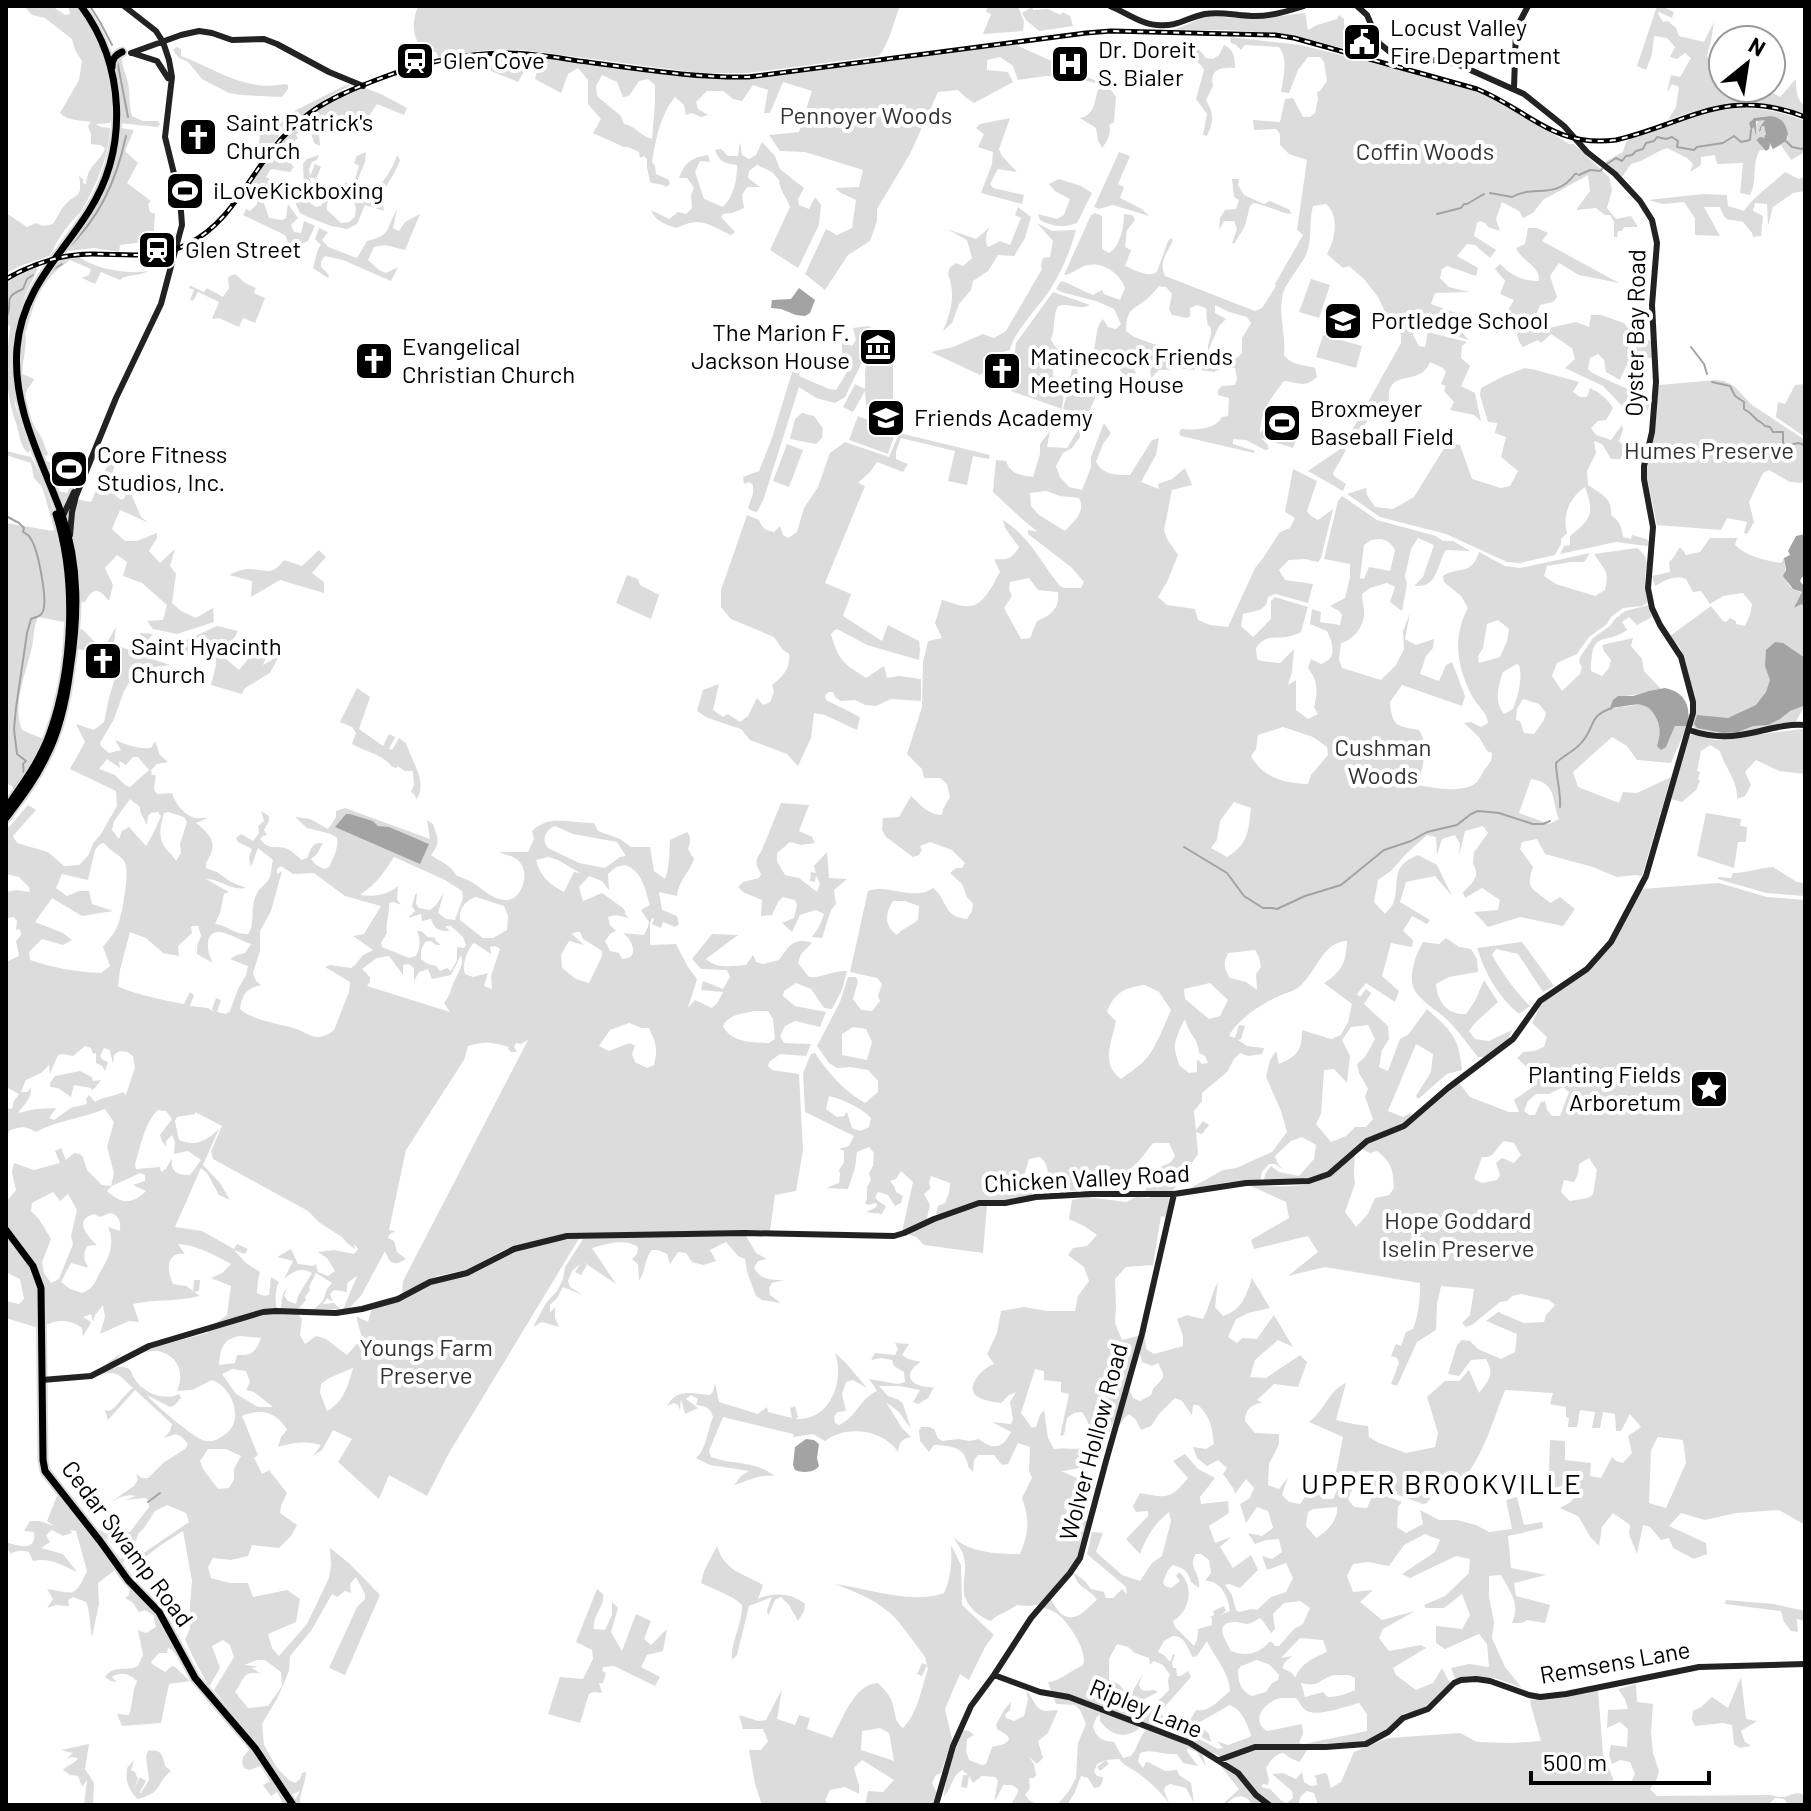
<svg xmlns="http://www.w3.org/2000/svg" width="1811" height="1811" viewBox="0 0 1811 1811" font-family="Barlow,sans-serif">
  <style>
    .green { fill: #dcdcdc; fill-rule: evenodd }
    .water { fill: #a3a3a3 }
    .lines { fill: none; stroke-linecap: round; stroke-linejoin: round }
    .stream { stroke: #a3a3a3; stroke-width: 2 }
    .primary-casing { stroke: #dbdbdb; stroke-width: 11 }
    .secondary { stroke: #222; stroke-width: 6 }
    .primary { stroke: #000; stroke-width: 7 }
    .rail-casing { stroke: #000; stroke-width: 5 }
    .rail { stroke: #fff; stroke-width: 2; stroke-dasharray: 6; stroke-linecap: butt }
    .labels { text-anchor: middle; stroke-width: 8; stroke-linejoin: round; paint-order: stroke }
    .poi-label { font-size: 24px; fill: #000; stroke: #fff; text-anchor: start }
    .park-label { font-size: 24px; fill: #333; stroke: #fff }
    .street-label { font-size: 24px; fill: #000; stroke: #fff }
    .quarter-label { font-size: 28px; letter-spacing: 2px; fill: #000; stroke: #fff }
  </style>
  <rect width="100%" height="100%" fill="#fff"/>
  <path class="green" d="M24,6H52L65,15L70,14L68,6H75C97,33 121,89 110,123L96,124L101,127L110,128C109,159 95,186 81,212C70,221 55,243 50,256L23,265L6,273V213L27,227L36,223L43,226L53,224C57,218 60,210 65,205C76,192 83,200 79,176L83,179V183L86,184C88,163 101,162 105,148L100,145L91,144V134L88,126L91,122C81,120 67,121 60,113L79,80L82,61L75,50L72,39L45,18L32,15Z
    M418,6H900C893,23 890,42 879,56L748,73H699L522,50H489L438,57L436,52L425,53C412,37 411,25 418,6Z
    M988,6H1018L1024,22L1023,31L983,34L991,14L986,12Z
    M1657,6H1661L1660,9L1662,6L1674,12L1672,18L1659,12L1658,14L1663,22L1668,21L1676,28L1679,36L1704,42L1714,22L1711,41L1707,56L1712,63H1723V88H1765L1780,97L1796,79C1796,89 1796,100 1805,106V115C1754,95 1717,102 1668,120L1676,107L1679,87L1672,84L1667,93L1671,75L1680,77L1691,58L1685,53L1677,59L1670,57L1675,47L1667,38L1654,36L1652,54L1646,70L1637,66Z
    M1032,7L1033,10L1048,9L1061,15L1062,12L1070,16L1073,26L1039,31L1026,20L1022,13Z
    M1305,13L1308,30L1317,25L1337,19L1339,15L1344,19C1345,47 1347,43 1370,55L1286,34L1227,30H1174L1207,16L1255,19Z
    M1230,37L1300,45L1374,63L1479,91L1498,100L1569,144H1574L1609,177L1612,190L1607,208L1616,219L1631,216L1638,227H1624L1622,231H1618L1617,237H1614V222L1610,215H1605L1596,208L1576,210L1590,191L1588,175L1543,200L1533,213L1523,218L1519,211L1502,202L1496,219L1500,231L1488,227L1485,223L1480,221L1477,223L1474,236L1496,250L1490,258L1475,245L1467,244L1457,256L1478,268L1476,276L1447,266L1442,269L1440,278L1449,287L1470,292L1435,293L1431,304L1456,313L1452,322L1469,340L1430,328H1417L1413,335L1419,346L1425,347L1428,332L1467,342L1462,346L1461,358L1470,366L1461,386L1475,393L1481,421L1474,415L1450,410L1454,402L1444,391L1446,386L1441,384L1446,372L1443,368L1430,362C1420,388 1387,367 1389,400L1385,403H1380C1371,417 1360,428 1355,443L1351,444L1348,438L1350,434L1401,343V335L1398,329L1386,326L1384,322L1385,312L1378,297L1364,279L1349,266L1343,268L1327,254C1335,239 1340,216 1326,204L1313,206C1309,220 1312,235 1308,249C1303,267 1284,281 1282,299C1279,318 1286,336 1284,355C1292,366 1303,364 1315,368L1317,377C1304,389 1299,382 1284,381C1271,398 1261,410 1260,433L1263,430L1272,404L1286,408L1298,420L1299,432L1293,448L1261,438L1267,444L1269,449L1265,450L1246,440L1233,439V444L1255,451L1254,453L1181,436L1179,433L1181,429C1194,430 1215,430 1222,417L1228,416L1229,398L1218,395V390L1222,386L1235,385L1237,378L1235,368L1224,367L1214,372L1201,370L1205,365L1209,364L1213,352C1221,350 1230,355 1237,358L1242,353V338L1251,323L1247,317L1229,312L1215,305V313L1226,319L1219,326L1208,351C1207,343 1211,339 1211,332C1211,323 1208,329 1207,321C1206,317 1207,312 1206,308L1197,305L1190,308V316L1187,318L1172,315L1169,309L1172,294L1166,287L1159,286C1155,290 1153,294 1149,297C1135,311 1127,304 1126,331L1134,337L1196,359L1200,364L1194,370L1171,367L1170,370H1159L1151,378L1150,367L1152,361C1148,357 1141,356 1134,356L1130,361L1136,373L1125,376L1120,370L1119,365L1109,358L1079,367L1077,371L1078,375L1084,379L1096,396L1088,414L1063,409C1067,395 1069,382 1072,369L1069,363L1057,359L1052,362L1054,383L1062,382L1064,393L1062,409L1011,391L1017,372L1015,352L1016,343L1053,292L1090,305C1079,311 1069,302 1058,306C1052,318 1056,327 1051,339C1058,356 1073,357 1090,358C1099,344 1093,330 1103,319L1108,327L1116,329L1121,324L1114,309L1096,301L1061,292L1056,289L1061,281C1073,284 1081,291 1093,295L1102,290L1104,294L1120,300L1125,288C1119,272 1100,259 1082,267C1075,270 1073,274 1064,275L1091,215L1095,213L1102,216V249L1109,253C1120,247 1124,227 1124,214L1132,215L1135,220L1127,230L1125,247L1131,250L1125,266C1135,270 1147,278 1157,272L1168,241L1171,238L1173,240C1168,252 1158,262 1165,276L1255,311L1262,308L1276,286L1275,284L1303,235L1297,230L1307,160L1289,154L1280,145V134L1276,129L1254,130L1253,120L1280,122L1285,99L1293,98L1303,117H1310L1315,113L1318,99L1317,92L1320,91L1327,81L1324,62L1320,57H1308L1298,70L1289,93L1281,92C1283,77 1289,60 1279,47L1245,45L1241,50L1236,45L1231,43Z
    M1014,44L1105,85L1064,76H1046L1018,80L1013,66L1000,57L987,60V70L1008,72L1013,82L974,103L965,97L958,90L938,92L910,154L877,209V221L870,241L848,255L825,290L805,274L826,229L837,235L852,228L856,200L841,193L835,188L859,187L863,170L805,152L780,151L769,135L799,132L812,91L783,82L770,113H764L768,90L753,85L742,101L733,99L723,91H707L696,102L698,109L708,115L701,117L692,113L686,115L684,105L675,97C660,115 656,139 652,162L655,166L656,174L669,180L670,184L666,187C661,183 656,185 650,182L647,167V159L644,156L640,158L639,152L628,147H624L593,133L601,119L588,104V80L578,68L568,74L561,93L535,79L537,72L526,68L518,82L460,58L486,55H522L698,77L761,78ZM602,75L617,82L623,97L629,96L639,81L648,79L655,85V103L652,139C640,136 636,126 624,124L621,116L597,96L596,86Z
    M1224,45C1234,49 1235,58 1235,68C1221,67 1209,69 1213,86L1206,100C1214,114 1214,122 1207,136L1203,135L1207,114L1196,99L1204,70L1201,65L1192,58L1194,47H1197L1206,58L1213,59L1219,55Z
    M176,47L181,49V56C216,69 245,92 285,84L288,85V89L282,97L241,95L229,93L202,79L188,62L178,57L173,50Z
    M122,55C121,67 128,77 129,89C130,98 129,106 132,116L143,121H158L160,124L158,127L118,123V92L113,64V60Z
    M353,84L329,97L294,122L279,136L257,166L260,134L278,132L280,118L344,86Z
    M362,87L381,94L407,108L404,115L377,104L369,116L360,123L350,115L345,124L333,126L327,122L318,121L320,146L314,143L309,127L302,135L300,132L296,135L298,138L285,150V157L294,167L290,172L271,169L266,177L278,184L292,185L294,187L286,201L283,202L270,193H266L263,200L269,218L282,220L286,218L288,204L298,218L291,225L294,232L301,233L304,221L315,226L308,241L298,245L292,259C288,251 289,243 285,235L243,215L246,209L250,211L257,204V196L247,188C281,139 305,110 362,87Z
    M1102,88L1111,90L1116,97L1114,122L1109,125C1112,132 1107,142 1102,148L1098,141L1096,128L1080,118C1095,115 1094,102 1098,90Z
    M1736,108C1763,108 1780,111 1805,121V152L1791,160L1781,145L1772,150L1771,145L1768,150H1760C1751,164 1758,181 1750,195L1740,193L1743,163L1717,164L1715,155L1701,157V165L1690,172L1693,164L1687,158L1667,148C1654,152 1647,160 1631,164L1622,177L1605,162L1623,152L1626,142L1630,139L1705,113ZM1767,116C1780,117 1788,123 1788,137L1786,141L1773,149L1770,143L1769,147L1766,151L1756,140H1766L1764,135L1766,134L1764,127H1760L1766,120H1758L1756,127L1751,129L1749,123L1754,118Z
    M1010,118L999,149L1002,156L1017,172L998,169L990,184L993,188L1024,195L1022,204L981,193L992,164L993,152L978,147L984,134L976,128L980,124Z
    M120,128L134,130L125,151L138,163L127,183L151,201L148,204L150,212L155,214L154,231L159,234L153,241L120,245L119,252L94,248L67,251C73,239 81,230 88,219C106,193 118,160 120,128Z
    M740,142L742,155L749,159L756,155L762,142L775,156L780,169L804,188L798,199L799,205L809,209L815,197L821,205L819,225L798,268L770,250L790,207C787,198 779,189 779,180L772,172L757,165L749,171L748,178L760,187H747L742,195L744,208L732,213L723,214L721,217L735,232L731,235C709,225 700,216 677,228C666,225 655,221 651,210L669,219L678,212L686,214L692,208L691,195L694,188L687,178H679C685,162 691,158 708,155L710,162L700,161L695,172L704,199L723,207C734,195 737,181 737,165C725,163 720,163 715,150L721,149L728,156H738Z
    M366,152L365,162L357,181C362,187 368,191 376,190C385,179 393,169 397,155L400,160C393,181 379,187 384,211L365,205L357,224L347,229L331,226L308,217L300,213L295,202L304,184L303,164L307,159L319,155L317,160L312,162L309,169L310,176L315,164L321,167L316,179L309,177L312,184L307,194L309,202L316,207L321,206L330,184L341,186L347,182L348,186L344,193L337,192C330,196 326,202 327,210L341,223L349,222L355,217L356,207L350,195L359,166L354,163L357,156Z
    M1119,152L1130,156L1118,184L1124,187L1120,198L1142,209L1149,216L1113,205L1099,209L1094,207Z
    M1785,172L1799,179L1805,177V191L1793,193L1773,207L1768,226L1767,204L1755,203L1753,211L1763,216L1761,236L1753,237L1752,233L1743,222C1728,218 1726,224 1720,207H1704L1720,236L1695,235V218L1684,202L1663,204L1648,200L1703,194L1727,195L1728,206L1744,211C1752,198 1772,184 1785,172Z
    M1059,179L1081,186L1092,193L1077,223C1063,228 1053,227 1040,220L1038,214L1057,219L1064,215L1070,199L1055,191L1049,184Z
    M1232,179H1239L1238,185L1244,195L1264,204L1270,201L1290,210L1291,214C1281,213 1266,205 1254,203L1250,206L1245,226L1234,244L1232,243L1237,229L1234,221H1224L1219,230L1220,218L1225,210L1236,209L1239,200L1234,197Z
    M1018,207L1031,217L1025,238L1014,256L998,255L988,271L973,281L971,290L959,304L952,323L943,331C951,312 956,295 948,274L950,267L956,263L963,266L972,258L967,240L947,229L976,239L990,227C986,233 984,241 988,247L1000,241L1010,245L1021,218L1015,215Z
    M397,210L393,228L399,231L405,222L420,214L405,250L385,245L374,247L368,260L379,270L386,273L398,267L391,281L343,260L325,256L321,262V267L329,275L328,278L313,268L318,249L321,245L315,239L319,228L328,232L322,240L328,247L357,258L367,241C393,235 385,228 397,210Z
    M1037,223L1052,231L1076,230C1070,251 1063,269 1051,288C1041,305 1013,332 1010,350L991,355L985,365L990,368L980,375L931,352L953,347L983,334L994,338L1006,331L1042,269L1041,265L1043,258L1050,257L1053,241Z
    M1528,228H1537L1548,233L1542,241L1619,283L1579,275L1559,263L1550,276L1557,297L1553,302L1540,305L1532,327L1540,330L1576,322L1589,327L1591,315H1601L1624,323L1633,335L1651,341L1652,358C1630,357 1628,361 1620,380L1606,372L1604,360L1598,354L1590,358L1588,369L1592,373L1643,396H1651L1648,410L1643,413L1626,410L1603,386L1565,368L1575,359L1572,348L1551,334L1541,343L1538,340L1523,347C1515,338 1517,329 1519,318L1506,313L1514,300L1500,294L1505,281L1495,269L1500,264C1512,276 1522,281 1539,281C1540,265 1522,262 1516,248L1525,244Z
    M78,256C97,270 126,274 148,271C139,277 127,273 120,280L101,272L95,284L82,278L89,275L91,269L70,260C37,284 37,297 25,334C28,341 22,364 22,374L34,379C33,383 29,386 27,390C21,403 33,425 40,435C44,441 44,447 48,453L47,456L44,455L36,447L18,387L19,336L28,306L54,260Z
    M38,268L25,296L19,314L12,348L15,405L30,450L28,453C19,445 20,434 16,423C4,387 6,365 10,327L9,325L6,326V282L32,269Z
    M235,274L245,283L256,288L254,293L265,298L255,323L243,318L239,327L219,318L212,319L219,302L198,292L193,301L190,300L194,290L188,287L191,286L204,292L207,288L223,297L229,288L228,277Z
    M1311,279L1330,285L1319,318L1299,312Z
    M868,326L877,331L845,397L835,403L816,398L799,387L764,498L757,512L752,511L748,508L753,494V485L749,482L744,484L743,477L759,471L772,438L793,369L800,373L799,376L829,389L836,390L846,374L842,367V341L852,346L856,340L853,328Z
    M1323,335L1362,346L1356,368L1316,357Z
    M880,352L893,358V410L882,415L872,413L866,405L865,391L853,412L843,407L855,384L865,389C866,374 861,356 880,352Z
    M1525,368L1536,370L1579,382L1573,392L1580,397H1587L1590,388C1599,392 1608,399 1613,408L1606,420L1598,421L1591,428L1596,435L1611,440L1622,425L1623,430L1619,441L1626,448L1620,459H1611L1602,444L1594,441L1596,453L1587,471L1588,485C1601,494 1613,498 1611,515C1619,521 1622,526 1623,537L1631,539L1632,535L1646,539L1651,543L1647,546L1616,542L1560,554L1564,546L1570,545V536C1591,519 1595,514 1585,487C1570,497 1562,515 1567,533L1561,539V544L1555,555L1520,563L1507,562L1446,534L1380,517L1347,494L1366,488L1367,495L1375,507L1393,509L1414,497L1448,442L1460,445L1472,479L1501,488L1510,486L1518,471L1501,457L1506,437L1495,433L1497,423L1488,422L1480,395L1481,388L1504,376Z
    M1716,380L1724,381L1734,386L1752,405L1805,440V480L1802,483L1790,482L1769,470L1763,473L1749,502L1754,522L1747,534L1744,533L1747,522L1727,518L1721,530L1657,525L1645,468L1659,385Z
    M1805,384V437L1776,417L1778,402L1785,404L1795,385Z
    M802,413L814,416L823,428L822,438L816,444L790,439L795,419Z
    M858,416L896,431L888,454L849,440Z
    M1104,423L1111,433L1103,444L1096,462C1103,475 1116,475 1130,475L1152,440L1159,438L1156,455L1141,482L1159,489L1158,484L1172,479L1185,468L1192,485L1172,490L1164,530L1167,539L1178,555L1167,582L1158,597L1167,605L1195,609L1198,620L1210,625L1228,627L1255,568L1263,558L1280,532L1290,528L1295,518L1285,512L1293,469L1317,481L1307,511L1311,516L1318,520L1333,509L1321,558L1318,562L1305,559L1289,560L1279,570L1285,580L1313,584L1308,603L1275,594L1268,597L1266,605L1260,610L1243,614L1241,626L1253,637L1271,619V601L1275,597L1308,607L1301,632C1300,633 1289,637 1287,637C1272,639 1267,634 1256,648L1257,659L1261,661L1280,663L1294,649L1292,672L1288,685L1296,680V710L1308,719L1318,714L1314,707C1318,691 1318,681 1308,668L1311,659L1321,664C1338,658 1333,644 1327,631L1310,624L1312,609L1321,612L1320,622L1340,625L1342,615L1339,611L1330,606L1345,598L1350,577V564L1324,559L1338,501L1342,496L1377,520L1436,536L1443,541H1453L1470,551L1446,550C1436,565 1439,588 1414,586L1423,577L1434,545L1418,538L1411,549L1405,576L1407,584L1402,611L1390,602L1395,587L1387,583L1370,588L1362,594C1362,601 1365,610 1364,616C1362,629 1353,640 1341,643L1339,659L1342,668L1381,680L1396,665L1404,649L1403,631L1410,613L1405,639L1416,645L1434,639L1433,648L1426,656L1420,674L1439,681L1446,665L1452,662L1465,696L1462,706L1402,685L1390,702C1392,727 1397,726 1419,730C1430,747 1422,766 1418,785C1433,788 1464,794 1477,782C1478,781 1484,771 1484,770C1490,763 1492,761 1492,753L1487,751L1479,737L1464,723L1471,722L1481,727L1488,723C1487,712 1477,706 1472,696C1457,667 1452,637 1468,608L1461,596L1444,582L1443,576C1458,566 1472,576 1479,552L1505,566L1520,568L1590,553L1584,562H1571L1547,566L1544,576L1556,584L1595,596L1605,590C1610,570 1604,570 1594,554L1637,548C1652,560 1645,565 1645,581C1645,588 1647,595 1648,602L1642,606L1623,608L1611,617L1607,624L1589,637L1577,654L1557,663L1552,676L1562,691L1580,674L1582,667L1579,662L1580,657L1593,638L1610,626L1615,619L1625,611L1649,605L1652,617L1637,625L1629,617L1622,622L1627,630C1603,647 1592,627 1591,671L1602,676L1609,668L1611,660L1604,651L1602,645L1633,638L1631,646L1642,659L1644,671L1661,689C1646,691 1633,697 1618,696L1615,709C1627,704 1616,708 1628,706C1644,705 1649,702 1656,718C1659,727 1661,730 1660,739L1666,747L1675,726H1687L1671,763L1637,760L1627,746L1612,737L1573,772L1578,787L1619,803L1623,792L1637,793L1671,777L1642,876L1635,875L1617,877L1593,867L1545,854L1537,839L1522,842L1520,849L1533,867C1525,890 1533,888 1550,903L1560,897L1575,909L1563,926L1520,917L1488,927L1474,912L1498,910L1500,900L1482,888L1465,898L1463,892C1472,884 1481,876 1473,864L1474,852L1488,833L1483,826L1465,831L1459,856L1460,844L1455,835L1442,839L1437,855L1436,837L1427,835L1407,853L1391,871L1378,880L1374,902L1385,914C1387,911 1391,908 1393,904C1401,884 1388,866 1418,855L1437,865L1452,896L1435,876L1406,882L1400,902L1430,920L1427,924L1412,916L1403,931L1413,940L1412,947L1391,943L1382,976L1399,991L1395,1002L1366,983L1357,994L1360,997L1366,989L1371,993L1364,1004L1388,1026L1389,1039L1382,1050L1379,1067L1388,1071L1400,1039L1408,1035L1427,1009C1451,1031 1459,1036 1462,1070L1447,1074L1418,1099L1416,1096L1431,1072L1433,1054L1416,1044L1388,1111L1403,1117L1410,1113V1119L1404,1124L1361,1142L1327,1172L1309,1178L1264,1181L1265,1174L1271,1166L1279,1172L1299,1176L1314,1159L1316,1145L1302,1137L1291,1141L1275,1156L1278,1164L1284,1170L1275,1164H1269L1262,1172L1260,1181L1229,1182L1189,1189L1223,1170L1236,1168L1272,1152L1287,1132L1281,1111L1266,1077L1270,1060L1276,1051L1279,1064C1298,1056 1302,1050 1302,1030L1331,1039L1341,1035L1348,1022L1352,1004L1324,983C1342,972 1346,962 1347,941C1323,941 1316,973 1299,987C1293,992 1284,993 1277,997C1261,1004 1236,1021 1229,1036L1235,1038L1239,1025L1245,1026L1241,1039L1238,1040L1247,1046L1264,1048L1262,1054L1248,1056L1240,1053L1234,1059L1227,1072L1202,1093V1101L1194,1111L1196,1130L1203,1121L1209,1125L1202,1134L1196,1132L1198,1154L1172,1192H1145C1147,1185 1153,1173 1159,1168C1167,1163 1169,1166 1175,1156L1169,1143H1153L1139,1161L1117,1181H1108L1103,1188L1071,1191L1067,1187L1070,1179L1060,1174L1051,1178L1046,1191C1048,1177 1051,1167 1040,1157L1029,1159L1024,1176L1033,1186L1032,1195L987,1205L983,1253L924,1245L916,1237L902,1232L913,1182L901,1171L896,1179L890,1181L894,1186L896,1192L903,1196L901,1203L895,1206L888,1195L878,1192L875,1197L878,1201L886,1206L882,1214L866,1212L875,1208L877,1205L876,1203L868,1205L865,1203L867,1199V1187L871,1180L869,1173L873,1166L874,1153L869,1147L857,1152L855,1168L848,1189L826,1188L839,1183L840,1174L839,1170L844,1162V1151L839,1149L849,1146L854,1136L805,1112L803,1073L811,1054L815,1053C829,1074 843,1090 865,1103L878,1092V1081L868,1070L850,1067L837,1068L829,1063L817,1046L840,1002L848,977H856L858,982L853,999L861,1010L872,1011L880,1001L878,996L882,984L877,978L850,972L868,891C889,883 914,902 933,888C948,899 942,917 967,919L972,911L973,904L967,897L962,884L950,873L956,868H962L965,863L952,850L930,842L920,846L922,850L919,855L913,857L886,837L882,830L883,818L899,817L911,796C921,805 928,815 942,815L943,809L950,797L947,784L940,778H924L922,769L907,754L922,707L923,662L928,641L942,638L935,623L942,600C950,602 961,607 969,606C984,606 993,584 1000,572L994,559C1007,560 1012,559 1019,547L1005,528L1003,520C1029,536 1041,563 1060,586L1064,588H1081L1084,582L1071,567L1028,534V530L1038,532L1022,519L993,492L996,460L1006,461C1011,475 1021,475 1033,477L1040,454V444L1050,431L1047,447L1067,448L1081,425L1080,437L1072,448L1063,453L1056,466L1060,477L1069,487L1082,490L1091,467V457ZM1046,491L1060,496L1079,498C1086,513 1074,521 1065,531L1039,515L1031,506L1030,493ZM1378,539C1387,539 1391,543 1395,550L1390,571L1369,567L1364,579L1360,578L1364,545L1371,540ZM1029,578L1038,590L1058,592C1060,609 1051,615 1037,621L1030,638L1021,639L1004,608L1012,596L1009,590L1010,582ZM1498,620L1509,629L1507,641L1500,657L1479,663L1478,656L1483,648L1487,624ZM1517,664L1519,665C1523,678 1518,696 1513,709L1504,714C1494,702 1498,686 1503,672ZM1523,699L1539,704L1546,713L1544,720L1534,734L1524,733L1520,721L1516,720L1517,709ZM1283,727L1313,737L1327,747L1328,755L1311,775L1308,784C1284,783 1263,778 1251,756L1256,749L1258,735ZM1531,779C1558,783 1551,800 1559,819L1549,824L1519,813ZM1234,802L1251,808C1248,831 1249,844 1227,857L1211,848L1217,840L1220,821ZM893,901H905L919,906L918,920C911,926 903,928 897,935C884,926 885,913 893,901ZM1255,950L1259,957L1261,967L1256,974L1257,990L1246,982L1230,978C1224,968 1223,964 1228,953ZM1210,983L1228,1000L1220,1016L1209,1019L1185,999L1184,989ZM1145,985L1159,992L1171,1010C1163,1028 1153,1057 1137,1067C1131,1072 1127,1074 1121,1079C1100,1064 1112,1042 1116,1021L1107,1012C1114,993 1125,987 1145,985ZM1185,1019C1187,1032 1199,1039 1199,1053L1205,1056L1208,1063L1202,1064L1197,1059V1072L1189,1073L1179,1065C1178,1060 1174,1050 1175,1045C1175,1039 1182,1024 1185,1019ZM1368,1025L1375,1039L1365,1057L1357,1064L1359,1073L1368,1089L1365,1097L1373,1119L1366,1127H1355L1346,1136L1331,1142L1316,1124L1321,1114L1324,1070L1334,1069L1347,1083L1350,1056L1342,1040L1351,1027ZM853,1027L866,1029L872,1042L867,1060L842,1055V1034ZM829,1096C842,1099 862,1108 871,1118L869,1127L860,1131L852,1128L847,1112L844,1116L837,1117L826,1109ZM931,1176L950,1183L949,1193L945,1203L938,1206L936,1214L942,1215L926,1222L930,1205L924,1194L931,1188L929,1183Z
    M899,433L990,455L989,459L973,456L967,485L948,481L955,451L901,438L896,451V459L908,464L903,472L877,462L870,472L858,483L865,486L825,583L851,594L843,616L882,641L888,625L919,641L920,650L919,660L867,645L839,630L836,629L831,634C835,649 840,662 854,670C858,673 862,675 866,678L884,666L887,678L899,676L921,679V701L891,699L876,706L865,705L855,700L841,701L835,697L833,692H829L825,695L826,700L860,717L857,730L825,715L814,713L811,738L798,766L787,754L750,740L741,729L708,718L697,711L703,690L719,684L713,710L723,717L728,714L740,722L748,716L757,698L763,705L770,702L774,692L772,685C783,677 791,667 789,654L783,650L774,637L731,619L721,607V590L747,515L759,520C762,528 766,531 774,532L780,526L783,535L788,538L797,532L804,508L818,487L830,453L845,442L889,457Z
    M787,444L803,450L789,487L773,481Z
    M1346,445L1345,452L1333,473L1334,476L1346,484L1343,491L1308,471Z
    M6,451L31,457C61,508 64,566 70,623L38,617C34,626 34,633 33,642C28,670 11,702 22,730L46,740L20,786L14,788L8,784L6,764V523L53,531L54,529L45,496L42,487L34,478L31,463L6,455Z
    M112,455L116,456C115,468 111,478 106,488L108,490L116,489L115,495L121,500L125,498L126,489H129L141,517L149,523L120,510L112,529L125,541H137L157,533V538L149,551L160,563L175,549L170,566L176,574L172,603L181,611L196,618L213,608L214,622L177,634L153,629L147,621L163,620L167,605L142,583L123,576L127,562L117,555L105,568L113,585L109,601C99,588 93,587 85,602H81L78,599L70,543L43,460L52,463L59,491L67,493L71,485L73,486L74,490L78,486L75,499L91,502Z
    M1710,538H1737L1735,545C1747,557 1765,560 1781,563L1784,558C1786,568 1783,583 1793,589C1797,591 1801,592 1805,595V704L1797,720L1794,723H1782L1734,735H1718L1695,731L1693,725L1696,710L1688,673L1680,648L1670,636L1711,606L1723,621L1726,622L1730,618L1736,621V624L1745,626L1750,615L1752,604L1743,593L1723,596L1710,604L1701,591L1693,592L1686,579C1674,575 1666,580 1655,586L1652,576L1670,572L1669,562L1674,557L1679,548H1681L1686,555L1700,552Z
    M319,550L326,557L312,573L324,582V593L280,580L251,597L252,581L229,575C236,572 242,569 248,569C267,569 271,577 284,560L302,566Z
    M627,575L638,579L640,585L659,595L651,619L616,603Z
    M217,626L238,631C234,641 225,644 220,654L239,670L264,640L260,651L267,654L263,665L272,660L267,652L270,646L272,645L279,656L270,673L245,688L242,694L211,685L216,665V652L204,648L193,655L184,656L186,640Z
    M116,627L114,645L137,652L140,633L153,634L142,647L146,657L170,665L147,668L132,678L124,691L114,719L100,743L101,746L109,753L121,750L115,740C128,745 136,749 151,748L155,741L160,755L168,762L157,764L151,770L152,775H156L154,788L155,792L158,794L172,793C175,803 184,815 195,818C199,819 204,817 208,818L196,823C211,835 219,843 206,863V868L217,872L231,882L246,888C230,891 221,879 206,879L229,892L224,894L220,913L215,924C227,925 235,935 248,934C255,924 251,913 254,901C258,887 262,889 269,879C272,874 271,866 273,860L258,848L251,867L249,857L252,849L238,842L236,838L241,834L253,841L259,833L258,826L264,821L261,811L269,816V821L264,830L267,835L263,836L260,839C270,851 273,845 285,848C291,850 297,856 302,860L307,858C311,850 311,842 323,843L317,854L311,859L316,865L324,869L329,867C333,859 339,847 337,838L331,834L307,828L295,817L310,819L328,829L336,817V811L345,808L430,839L427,820L433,824C438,840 441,841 431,855C441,863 448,862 456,875C461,878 468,879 473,883C483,889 494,901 507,900C522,899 529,875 521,864C517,856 507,856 499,852H528L534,839L532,831C552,813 570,824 594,823L598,831L620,839L631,847H650L654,871L665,879C670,865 669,854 670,840L687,832C692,837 690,843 688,849L694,859C688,875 680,878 677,896L659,892L662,910L677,916L679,924L675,927L663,922L661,928L652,924L654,919L652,918L650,924V945L676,944L688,967L697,979L688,1008L695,1000L712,1008L718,1002L723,992L701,990L703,981L723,989L730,977L727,970L701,969L692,959L712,934L738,935L706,959C716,969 733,966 746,965L753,955L756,962L763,964L779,960C788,947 794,936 812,943L801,954L798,963L809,977C822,978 834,970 847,971L842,990L832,1009L824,1008L811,989L796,983L784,991L783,996L795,1006L826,1012L820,1027L795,1021L785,1026L780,1036L784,1043L811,1044L806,1056L780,1054L769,1062L768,1066L772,1070L799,1074L803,1150L796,1191L775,1195L770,1231L568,1234L519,1245L504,1250L466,1270L437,1276L402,1294L403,1281L528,1040L521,1044L516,1043L514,1047L517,1052H511L508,1049L509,1047C491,1042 486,1041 468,1046L464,1060L406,1150L389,1230L395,1231L389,1235L388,1238L394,1241L397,1252L406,1259C392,1267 390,1263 385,1251L361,1296L345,1312H342L357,1276L347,1283V1292L334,1290L330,1294L333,1302L327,1298L323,1304L334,1303L340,1309H317L312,1311L323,1301L327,1289L332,1283L316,1273L309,1287L310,1290L305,1297L306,1300L300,1307L295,1310L302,1319L300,1335L305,1344L316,1336L326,1339L347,1355L362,1338L356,1316L368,1322L372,1308L520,1249L580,1237L449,1453L427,1496L389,1475L379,1499L338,1462L352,1439L333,1430L322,1450L313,1456L321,1445C307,1440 291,1443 278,1447L281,1437L287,1430C277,1412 261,1408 242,1416L258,1455L254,1458L262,1474L269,1470L287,1493L281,1506L280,1513L297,1525L291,1536L279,1548L252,1545L248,1556L231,1560L213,1558L208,1567L211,1578L230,1583H248L253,1597L287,1590L300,1599L296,1622L268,1634L272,1648L279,1656L307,1624L329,1578L331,1564L330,1548L350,1564L380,1595L345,1675L329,1668L357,1607L365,1599V1594L356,1577L350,1584L351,1593L345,1591L337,1597L332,1594L311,1631L290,1656L289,1671L278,1697L262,1724L264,1745L277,1768L289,1780L295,1783L300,1779L302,1773L306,1772C306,1783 299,1793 300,1805H284L277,1792L271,1796L263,1785L270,1781L261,1766L249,1770L244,1768L242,1762L243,1757L249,1750L242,1731L293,1804L300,1791L293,1794L288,1792L272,1766L214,1690L234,1657L230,1645L223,1640L212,1646L220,1668L209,1687L193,1657L185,1639L190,1629V1604L192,1581L183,1531L161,1545L135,1565L132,1561L189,1522L186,1513L167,1505L155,1511L144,1528L138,1534L133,1552L128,1559L120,1564L112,1554H117L120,1559L126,1556L125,1551L105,1538L97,1530L130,1532L149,1507L148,1500L145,1498L125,1500L136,1496C126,1493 116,1499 108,1504L134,1486L138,1479L136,1474L142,1478H148L163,1463L185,1449L188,1444L182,1437L176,1434L164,1438L170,1431L172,1424L135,1390L108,1420L105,1410L109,1411C117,1408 123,1395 133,1388C119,1375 117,1369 96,1376C103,1366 110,1360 121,1354L108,1369C113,1368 121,1365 127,1368C133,1371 131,1373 134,1378C142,1392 164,1402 179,1394L181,1398L175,1405L170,1407L147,1395C154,1404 197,1441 206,1441C214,1442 218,1439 224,1435C246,1421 232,1387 212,1380L192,1390L177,1391C185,1374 178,1354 157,1351C151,1350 144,1353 138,1354L144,1350L207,1333L215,1324L227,1315L231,1286L211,1278L222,1273L231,1264C214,1255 197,1245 178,1244L185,1254C165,1252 167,1271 173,1284L186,1286L193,1291L194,1280H200L199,1291L194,1292L200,1296C178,1302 155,1299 133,1304L139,1322L129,1321L100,1334L105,1317L103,1305L95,1315L93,1322L91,1314L83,1317L90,1321L91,1323L83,1336L82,1328C71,1319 52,1318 42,1329L6,1318V1301L19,1304L24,1299L20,1279L6,1272V1202L16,1190L12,1172L14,1163L34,1170L60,1163L55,1151L61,1148L66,1160L74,1153L80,1154L83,1157L87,1170L102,1185L111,1186L114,1173L107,1147L114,1122L105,1109C84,1118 55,1121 36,1132C25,1126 21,1126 9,1131L6,1141V1108L12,1109L14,1101L19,1094L6,1087V962L19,956L16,941L21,935L20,929L16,930L17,921L14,917L8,918L6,921V892L16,890L30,892L29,887L19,877L6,874V827H9L28,805L36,810L13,836L17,843L48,852L64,866L79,865L88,856L94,842L101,834L117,806L116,791L70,769L85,742L76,724L94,730L104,722L109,698L115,678L107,671L113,661L114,653L74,649L79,630L82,629L95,642L106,644ZM133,757H138L149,770L130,787L125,785L115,775L99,769L107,759L120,768L119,761L126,765ZM130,799L140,807V811L147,825L148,816L151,813L158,812L161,816L154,832L146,846L129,827L122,831L119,839L112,830L114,821ZM168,812L184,817L187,822L180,844L181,853L176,861C174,857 171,854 168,851C157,840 160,826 164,813ZM350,814L373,821L378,826L428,843L420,863ZM555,826L573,834L617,842L626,856L620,857L605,868L579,863L548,848C541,840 545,830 555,826ZM104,843C111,852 119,854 124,861C131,869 122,914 118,925C115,933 108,940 103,947L110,966L101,973C77,972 53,968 30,960L29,952L42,939L63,945L72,940L63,933L35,922L52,898L82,916L113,911L92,904L89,891H79L67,896L56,888L62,874L88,880L95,850L100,844ZM394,857L445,880L462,891L463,898L455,920L446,919L438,913L444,892L437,904L430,910L419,908L416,904L417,893L415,895L412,906L415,911L408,918L421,914L422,921L431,919C435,930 439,931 450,931L445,926H451L463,937L466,945L464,948L457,947V960L451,971L447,968L440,971L436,966L428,964L421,959V950L425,942L431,941L436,945H441L434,939L437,938L428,937L421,931H417C421,938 420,949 416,956L409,958L382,947L381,943L387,933C385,922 390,914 389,903L393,902L401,905L397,899L398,886C388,895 374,897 360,895C377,883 383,874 394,857ZM548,857L558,860L580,873L574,872L564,892C550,885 540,876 536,860ZM625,865C642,871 645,889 650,905L641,910L649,922L648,927L644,935L623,933C633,940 640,959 622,959L619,953L610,951L605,941L611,933L616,931L610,925L608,917L616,915L629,918L624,913H626L623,908L602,893L583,901L579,887L589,876L602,881L609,890L608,874L616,867ZM281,866L293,874L314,873L345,896L381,906L364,934L353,936L373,950L363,955L355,965L351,968L330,965L325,967L350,982L349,992L334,1030C329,1034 325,1037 317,1037C308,1036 302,1030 293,1028C278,1023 251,1020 240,1009C242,994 247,988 261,985L256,981L253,973L260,951V931L271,911L282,871L277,874V869ZM476,897L504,906L508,916L507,930L493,938H483L460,920C458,909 466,900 476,897ZM194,926H198L201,936L197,946V954L213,963C207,954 203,931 220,932C230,933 241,941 251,944L245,953L237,955L230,959L248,966L246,975L238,989L230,1011L226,1014L217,1012L221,1000L216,998L212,1009L214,1012L208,1008L190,1006L194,995L190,992L184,1004C171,1002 126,992 118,986L120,970L130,932L146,938L163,953L179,956L178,946L192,933L191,927ZM576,932H580L583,939L602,951V956L589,983L576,979L562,968L561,955L569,941L584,945L572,934ZM474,943L491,954L490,947L495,946L500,949L491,976L492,989L484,986L488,973L473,977L465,974L464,970C463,962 468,948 474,943ZM461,955C464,965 459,970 455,980C450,989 451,995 444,1003L450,1012L367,986L370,982V977L362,969L377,958L389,956L403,975V965L409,964L414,968V981L419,972L428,969L432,979L451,975ZM754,1011H768L773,1019L775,1039L769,1043C752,1042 731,1043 723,1026C729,1014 741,1014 754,1011ZM629,1023L642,1028H649C656,1044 658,1047 654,1065L647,1068L635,1062L632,1054L635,1046L630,1043L609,1051L599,1046L610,1030ZM85,1046L91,1048L93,1054L96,1053V1063L102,1066L105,1071L108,1062L103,1060L100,1056L104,1048L110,1050L113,1064L114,1055L119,1051L127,1052L133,1056L135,1067L126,1095L123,1092C114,1097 104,1096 95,1102L89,1095L86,1099L87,1104L71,1108L54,1120L49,1118L56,1108L36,1109L18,1113C23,1105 32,1099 31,1088L27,1092H21L26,1080L41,1073L49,1065L50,1074L58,1055L63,1054L73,1056ZM158,1110L166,1111L172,1119L160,1135L162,1141L166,1147V1141L172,1135L175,1142L174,1154L188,1151L201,1160L190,1175C177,1176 170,1171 172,1158L166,1169L161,1172L160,1167L136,1169L135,1164C141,1147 144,1123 158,1110ZM195,1112L222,1126L211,1151L213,1159L308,1211L320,1223L342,1237L347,1243L355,1249L354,1244L358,1249L354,1254L334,1250L318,1252L327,1258L335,1271L328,1276L318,1272L316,1264L313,1266L298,1264L291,1249L277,1257L293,1261L284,1279C294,1271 300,1267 312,1273L298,1296L296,1304L288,1301L284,1295L288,1288C279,1294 284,1303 279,1313C274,1306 275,1289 279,1282L271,1277L269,1295L264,1296L257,1293L258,1280L260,1272L246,1263L234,1250L245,1254L248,1249L237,1244L234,1249L202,1231L175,1227L201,1168L207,1173L219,1195L230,1200L220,1183L203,1165L219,1129C206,1141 196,1147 179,1140L175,1121L177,1117L195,1114ZM140,1173L145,1175V1181L133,1185L146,1191C132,1205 121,1204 107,1191L112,1186ZM53,1192L60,1201L68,1194L77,1210L71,1236L73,1244L59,1279L51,1283L44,1273L42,1262L51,1239L39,1219L31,1211L32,1203ZM110,1213C119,1215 121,1221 120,1231L108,1227C115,1242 110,1255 102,1269C95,1280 95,1289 82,1293L70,1289L61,1282L71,1263L89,1268C83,1260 83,1255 87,1246L97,1245C87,1236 73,1220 94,1214L100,1217ZM240,1336L261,1338C256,1351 253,1356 237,1355L235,1363L219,1365C220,1350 223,1338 240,1336ZM353,1368C348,1386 343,1403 327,1411L320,1393L321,1384L329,1378ZM232,1369L246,1371L250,1382L246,1390L254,1392L273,1407H258L236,1394L222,1374ZM208,1449H226L241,1456L234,1469V1479L229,1488L218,1489L203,1469L200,1461ZM257,1660H265L281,1672L282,1686L268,1706L248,1708L235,1692C245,1679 242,1670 261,1674L252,1668L257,1666L244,1665Z
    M357,688L370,697L359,729L383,746L389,734L395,737L389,749L392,750L399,738L406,743C411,761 429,783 416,800L415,795L411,792L414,785L413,771H405L397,766V768L392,767C383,754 365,752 352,744L356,733L352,727L340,722Z
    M1802,729H1805V774L1779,771L1756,760L1745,772L1751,785L1745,796L1737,799C1738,780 1725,769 1720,751L1710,745L1701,751L1697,771L1700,772L1698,779L1700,781L1696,790L1682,802L1671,799L1688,738L1692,734L1715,740Z
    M781,803L809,805L799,831L812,837L815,843L801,845L790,842L777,853V861L785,875L799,878L817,892L820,884L816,875L815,882L810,881L811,872L816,873L814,866L827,852L829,878L847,879L834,890L836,904L831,910L822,938L812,937L819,927L824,914L816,910L800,915L792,932L782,923L794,918L797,905L795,900L783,897L778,902L772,915L761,916L762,900L743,892L738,887L743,882L759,878L761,874C756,865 754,861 761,852Z
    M1706,813L1741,819L1740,826L1747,827L1746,842H1738L1734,868L1697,856Z
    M1773,867L1797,882L1805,883V896L1766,893L1718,879V877L1731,878L1733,873C1747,873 1759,868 1773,867Z
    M1719,883L1767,897L1805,900V1525L1779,1510L1736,1513L1705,1520L1681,1513L1669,1526L1706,1543L1707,1554L1694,1559L1673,1548L1669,1538L1661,1540L1650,1527L1643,1525L1637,1554L1629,1534L1630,1525L1613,1513L1602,1527L1599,1546L1591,1538L1578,1516L1560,1508L1569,1503L1582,1491L1569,1484L1545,1490L1549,1469L1550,1440L1565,1441V1460L1591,1463L1590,1476L1601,1478L1612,1457L1616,1461L1623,1463L1632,1453L1628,1436L1641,1427L1630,1414L1621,1431H1616L1615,1414L1603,1412L1600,1428H1592L1595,1412L1580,1410L1577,1427H1568L1569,1418L1566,1417V1407L1550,1404L1553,1393L1505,1390C1492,1423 1482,1462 1456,1487H1438L1427,1503L1423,1504L1336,1472L1343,1437L1309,1422C1324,1411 1329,1390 1346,1383L1336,1420L1353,1424L1368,1426L1369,1437L1379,1443L1406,1453L1435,1447L1438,1433L1427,1397L1445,1381H1459L1469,1370L1479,1393C1489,1380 1495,1374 1486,1359L1471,1360L1459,1376L1448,1374L1457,1345L1462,1340L1470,1341L1478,1349L1501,1359L1515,1352L1517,1334L1486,1321L1498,1312L1524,1323L1544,1322L1546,1315L1555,1305L1549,1300L1521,1294L1512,1296L1507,1301L1500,1302L1472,1325L1466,1327L1462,1323L1470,1315L1474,1289L1441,1286L1437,1304L1436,1330L1417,1342L1397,1386L1391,1384L1399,1363L1397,1358L1391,1356L1396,1344L1401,1346L1406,1332L1413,1329C1419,1314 1420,1299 1420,1283L1325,1267L1288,1276L1318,1252L1308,1236L1254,1249L1251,1240L1289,1218L1286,1202L1251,1186C1303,1186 1316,1192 1355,1153L1354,1173L1355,1184L1345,1212L1356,1227L1368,1214L1375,1198L1389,1195L1394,1188C1393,1169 1392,1163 1377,1151L1370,1153L1362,1149L1363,1145L1405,1129L1459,1083L1470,1097L1509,1112H1519L1514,1100L1537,1084V1077L1517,1058L1523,1052L1534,1051L1544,1047L1547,1037L1532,1023L1541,1004L1606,953L1614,942L1642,889ZM1563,1087L1569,1092L1560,1116H1552L1547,1110L1545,1101L1541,1102L1535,1115H1529L1524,1111L1528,1101L1536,1094H1549ZM1504,1141L1514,1143L1521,1155L1514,1163L1502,1158L1496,1163L1500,1175L1497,1180L1482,1183L1474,1179L1482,1157C1496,1158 1495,1148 1504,1141ZM1589,1158L1597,1170L1593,1194L1588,1198L1570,1201L1561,1192L1564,1180L1574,1182L1578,1174L1579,1164ZM1658,1437L1683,1440L1686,1463L1666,1508L1649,1503L1651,1450Z
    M1446,938L1459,947L1471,949L1477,959L1478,972L1449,977L1436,984C1437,1001 1447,1015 1466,1014L1475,1001L1484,980L1498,1002L1475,1023L1469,1031L1475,1039L1489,1041L1512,1030L1508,1039L1484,1057H1478C1467,1044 1457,1028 1444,1017C1435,1009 1422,1002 1415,991C1407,977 1416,954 1423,942L1439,944Z
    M1522,942L1554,986L1543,992L1518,954L1496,949L1492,955C1503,974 1514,990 1530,1006L1519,1014C1498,997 1485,973 1477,948Z
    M80,1071L92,1077L93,1081L101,1080L95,1088L91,1090V1088L74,1085L71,1097L58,1088L50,1087V1083L55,1076Z
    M1150,1195L1168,1196L1171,1200L1167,1217L1161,1216L1153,1265L1126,1267L1115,1279L1116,1306L1115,1323L1122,1340L1145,1334L1146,1349L1154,1354L1183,1346V1336L1177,1319L1187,1315L1203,1319C1210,1306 1211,1294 1218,1282L1215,1307L1223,1316C1242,1310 1246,1296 1252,1278L1270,1308L1248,1313L1236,1319L1228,1337L1237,1343L1242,1338L1257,1339L1274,1315L1293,1347L1278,1340L1255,1360L1250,1377L1266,1378L1300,1355L1307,1362L1298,1387L1274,1384L1257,1400L1262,1403C1251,1404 1245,1410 1245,1421L1255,1433L1279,1434V1444L1269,1464L1268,1485L1279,1489L1288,1477L1282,1495L1289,1502L1300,1504L1307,1494L1313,1477L1314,1488L1323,1499H1333L1342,1480L1354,1485L1348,1499L1354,1507L1367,1508L1374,1492L1402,1502L1398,1507L1397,1527L1406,1533L1423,1524L1420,1510L1439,1520H1457L1476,1525L1489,1532L1512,1529L1506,1500L1517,1497L1524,1525L1542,1522L1543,1528L1508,1536L1511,1568L1546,1575L1514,1583L1516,1596L1550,1605L1545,1623L1527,1620L1522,1623H1512C1521,1604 1510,1592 1501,1575L1489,1576V1597L1494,1622L1492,1638L1505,1667L1522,1688L1495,1678L1455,1679L1451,1668L1469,1664L1489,1667L1487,1644L1479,1634L1445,1649L1436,1643V1626L1462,1629L1470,1615L1462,1594L1444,1608H1426L1424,1605L1445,1596L1469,1573L1470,1559L1456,1556L1410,1578L1402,1574L1435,1552L1440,1540L1425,1534L1404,1545L1389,1566L1368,1562L1353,1564L1347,1576L1353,1592L1373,1590L1360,1602L1382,1620L1415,1611L1383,1629L1379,1638L1389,1651L1421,1645L1426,1648L1393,1668L1396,1675L1416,1690L1433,1683L1442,1668L1450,1683L1422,1710L1405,1713L1385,1730L1368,1741L1323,1744L1306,1751L1300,1762L1292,1759L1283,1753C1275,1754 1270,1761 1266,1768L1269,1780L1268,1785L1263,1784L1261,1787L1270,1789L1282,1801L1287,1803L1293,1798L1292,1791L1272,1774L1283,1773L1296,1779L1302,1772L1304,1782L1311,1786L1317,1785L1316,1778L1314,1776L1324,1773L1327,1774L1331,1788L1341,1782L1354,1752L1388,1738L1460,1733L1477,1742L1512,1743L1541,1741L1530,1702L1531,1700L1598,1690L1603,1754L1614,1781L1630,1784L1635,1774L1630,1762L1620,1760L1612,1764L1609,1755L1611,1745L1627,1747L1628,1729L1620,1722L1607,1728L1608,1710L1628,1709L1625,1699L1618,1689L1636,1684L1637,1702L1653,1704L1651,1732L1653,1753L1659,1771L1657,1779L1650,1789L1657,1796L1771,1795C1774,1796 1777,1797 1781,1797C1791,1797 1793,1790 1805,1795V1803L1789,1805L1784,1799L1775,1798L1768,1805H1318L1314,1793L1307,1791L1301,1796L1298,1805H1252C1245,1792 1234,1795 1226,1805H1222L1239,1789L1219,1764L1234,1769L1221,1757L1207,1750L1202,1752L1206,1767L1197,1752L1187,1748L1188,1753L1198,1766L1183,1763L1177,1754C1164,1756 1153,1748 1140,1753L1138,1761L1143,1768L1146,1762H1148L1165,1771L1177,1770L1179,1775L1191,1783L1194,1803L1186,1788L1170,1784L1165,1787L1164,1791L1169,1803C1161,1792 1147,1779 1135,1771C1128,1767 1124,1765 1119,1759L1106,1760L1109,1764L1100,1771L1097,1767L1106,1760L1097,1764L1094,1772L1097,1776L1103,1777C1103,1783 1101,1788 1094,1788L1088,1778L1081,1776L1075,1792L1067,1805H1057L1069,1791L1076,1778L1078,1743L1086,1724L1080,1710L1075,1705L1056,1704L1048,1682C1061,1681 1071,1670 1083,1665C1088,1651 1069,1624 1059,1615C1054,1611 1048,1609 1041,1607L1042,1604L1029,1606L1017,1605C1008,1612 999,1613 991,1621C979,1617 966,1606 964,1593C962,1580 968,1569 963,1554C961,1548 956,1542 953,1537C970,1553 997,1554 1020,1554C1029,1531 1030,1521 1022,1498L1032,1478L1029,1471L1030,1447L1018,1443L1008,1464L1002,1465L994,1455H978L974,1460L973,1472C964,1462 971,1471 966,1459C962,1446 947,1446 934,1445L929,1452L920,1441L919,1431L921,1427H929L934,1429L938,1438L942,1441L958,1439L970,1441L979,1439C994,1451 1003,1448 1011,1432L992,1422L1011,1424L1013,1419L1010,1402L1016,1392L1009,1395L1001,1403C985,1401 962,1397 978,1376C983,1370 987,1367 994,1364L987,1354L997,1333L1001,1311L1024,1307L1047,1311H1075L1078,1296L1089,1281L1084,1267L1068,1255L1073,1248L1087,1246L1097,1235L1084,1226L1069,1219L1072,1200L1088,1197L1126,1202L1136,1197L1150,1198ZM1139,1351L1142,1362L1152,1366L1158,1363L1163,1373V1378L1153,1389L1151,1395L1140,1401L1133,1398L1129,1389ZM1035,1369L1044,1371V1380L1061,1382V1392L1069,1394L1060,1436L1064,1435L1067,1418L1074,1413L1082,1412C1091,1424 1090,1433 1087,1447C1073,1451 1067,1447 1054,1449L1048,1438L1044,1410L1040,1415L1036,1427L1032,1428L1021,1413ZM1175,1398L1182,1401L1192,1415L1193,1405H1198C1211,1417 1212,1428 1214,1444L1206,1449L1193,1447L1197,1458L1207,1466L1218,1460L1227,1468L1223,1474L1233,1488L1235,1494L1246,1479L1254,1488L1250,1498L1240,1504L1246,1523L1257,1507L1268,1511L1273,1528L1262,1536L1248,1533L1255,1544L1266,1540L1279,1539L1282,1552L1272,1559L1262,1556L1267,1570L1286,1563L1293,1578L1286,1592L1271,1597L1257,1610L1252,1609L1239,1612L1236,1610L1232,1595L1225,1585L1229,1584L1240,1588L1258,1570L1251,1555L1233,1568L1220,1547L1231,1537L1215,1543L1209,1526L1229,1513L1228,1501L1201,1504L1200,1497L1215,1478L1198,1469L1185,1454L1173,1461L1188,1478C1170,1500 1167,1498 1140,1493L1133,1506L1136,1512L1148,1511V1516L1126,1539L1140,1554C1147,1536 1154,1524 1169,1512L1171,1521L1162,1556L1152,1563L1140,1581L1122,1575L1096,1552L1103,1533L1092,1532L1087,1554L1126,1587L1127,1594L1122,1589L1113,1598H1106L1104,1592L1091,1589L1085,1581L1074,1573C1076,1588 1091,1589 1097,1600C1086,1608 1078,1623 1063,1615C1058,1612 1054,1604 1050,1599L1075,1563L1088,1521L1072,1518L1064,1507L1066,1501L1085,1491L1091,1484L1061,1471C1074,1470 1090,1466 1099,1457L1117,1413L1118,1428L1124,1418L1129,1414L1136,1420L1141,1430L1151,1426L1159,1414ZM1337,1507C1338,1520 1327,1532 1316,1538L1306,1526L1308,1512L1313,1509ZM1196,1554H1201L1209,1560L1211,1573L1205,1581C1221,1580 1228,1597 1230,1611L1220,1615L1226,1611L1224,1606L1213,1611L1214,1615L1210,1617L1212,1619V1625L1198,1629L1197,1640L1194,1646L1175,1627L1173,1621C1190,1611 1195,1586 1179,1572L1176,1576L1180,1581L1171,1588L1165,1586L1163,1582L1168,1570L1173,1565C1184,1568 1188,1571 1191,1582L1199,1588C1201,1574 1187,1566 1196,1554ZM1300,1601L1310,1608L1303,1624L1294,1629L1279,1646H1275L1272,1642H1269C1259,1654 1246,1657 1231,1651C1226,1640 1212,1623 1235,1622C1239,1622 1244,1624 1248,1624C1252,1623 1256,1620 1260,1618L1263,1621L1271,1633L1275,1629L1273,1614L1284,1603ZM1173,1636C1186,1636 1187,1649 1193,1657L1197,1656L1207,1641C1215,1658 1229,1672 1230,1691C1220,1699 1209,1713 1196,1710L1189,1722L1188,1730L1211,1742L1209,1734L1198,1723L1230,1705C1242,1710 1247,1723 1251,1735L1250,1737L1228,1745L1217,1741L1223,1748L1218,1749L1189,1734L1182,1737L1185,1739C1174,1737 1162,1731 1156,1722L1164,1720L1161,1711L1191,1677L1188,1671L1181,1676H1177L1176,1668H1173L1172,1663L1175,1655L1173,1654L1170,1662L1164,1655L1158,1652L1164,1641ZM1300,1638L1323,1640L1327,1652C1313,1658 1301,1663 1295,1678L1292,1673L1282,1668L1285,1662L1292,1656L1281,1658ZM1117,1644L1128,1647L1135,1653L1149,1658L1150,1665L1154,1661L1163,1665L1170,1675L1168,1680L1169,1690L1158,1701L1150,1713L1144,1712L1142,1707L1144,1699L1158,1692L1154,1690L1144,1691L1140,1688L1139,1684L1143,1674L1131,1694H1127L1119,1684L1109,1680V1659ZM1257,1660L1270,1665L1279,1675L1278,1680L1272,1683L1266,1692L1252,1696C1241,1691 1238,1682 1238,1670L1241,1666ZM1335,1675H1349L1355,1678V1690C1346,1694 1338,1697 1328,1697L1323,1692L1305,1697L1301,1683C1321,1688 1319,1678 1335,1675ZM1282,1698H1296C1299,1701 1301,1706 1304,1709C1313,1719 1347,1706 1359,1703L1367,1714V1731L1304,1744L1299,1743L1303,1734L1302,1724L1267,1731C1249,1720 1266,1700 1282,1698ZM1100,1715V1721C1110,1734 1123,1740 1139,1729L1138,1726L1150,1725L1142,1735L1135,1750L1131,1756L1123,1758L1114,1742C1102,1741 1096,1738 1093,1726L1097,1716Z
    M585,1236H746L756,1253L767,1259L758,1261L754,1268C761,1280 771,1280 784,1280L772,1283L769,1288L770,1295L781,1303L762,1300L756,1296C751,1282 747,1275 745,1259L738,1256L726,1242L710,1250L716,1261L703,1265L692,1262L686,1253L678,1252L670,1264L667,1254L658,1250H652C644,1259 646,1271 639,1281L638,1264L632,1259L637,1254L638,1247C624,1238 607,1244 592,1248L616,1284L582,1261L587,1265L581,1275L575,1272L580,1264L572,1271L568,1281L570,1287L583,1295L563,1287L557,1298L550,1305V1313L555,1307V1318L559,1327L542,1322L533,1327L546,1303L557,1291L563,1279L565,1267Z
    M895,1343L909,1344L902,1355L908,1359L921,1362C898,1376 915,1389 934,1387L928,1398L918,1404L913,1402L920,1390L899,1386H879L888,1396L899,1400L903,1404L911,1429L899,1412L886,1402L902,1428L911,1437C902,1439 899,1442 898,1452C883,1429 846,1425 825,1441L813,1434L794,1437L793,1434L723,1417L709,1451L711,1457C735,1466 752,1459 775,1476C754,1475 753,1480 734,1485L741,1476L749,1471L710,1465L696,1458C707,1448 707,1431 713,1417C711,1408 705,1406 696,1405L698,1399L691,1395L686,1399L698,1408L685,1414L681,1399L680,1410L678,1405L674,1403L667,1406C678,1387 691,1394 710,1395L713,1392L715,1383L719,1402L758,1414L767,1407L768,1412L792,1418L790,1408L795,1406L798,1417L796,1419C830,1421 845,1381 835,1353L846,1363L867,1388L853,1380L846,1382L842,1394L846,1411L838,1412L834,1416L835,1423L839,1425C856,1418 860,1398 877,1391L869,1379L898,1384L905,1382L904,1372L894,1366L892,1360L881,1358L871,1360L875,1353L895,1355L898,1349Z
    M59,1491L119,1567L98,1583L99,1604L92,1637C90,1627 90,1610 86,1602L73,1597L68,1600L69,1606L56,1605L47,1608L53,1599L47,1589C74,1593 74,1599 87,1571L76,1531L70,1530L72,1533L63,1536L52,1530L46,1535L50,1542L41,1548L63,1554L77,1572C62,1565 50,1557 33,1561L29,1552C21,1550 17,1550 11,1554L6,1547V1542C18,1546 37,1552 34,1532L24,1531L30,1521H40L54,1526L47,1521Z
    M951,1545L961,1565L962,1605L994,1635L985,1647L969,1680L960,1674L945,1709L952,1739L941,1773L936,1775L932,1783L937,1793L933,1805H865L868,1791L883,1792L894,1780L862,1760L854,1768L859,1785V1794L845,1787L830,1790L825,1800L829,1805H762L755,1784L749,1750H761L768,1741L763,1729H743L739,1715L758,1721L766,1720L782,1689L777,1719L795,1725L799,1715L810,1718L807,1729L832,1738C843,1719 854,1684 878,1683C884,1689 891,1696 893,1705C896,1715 894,1721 903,1728C918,1713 921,1689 928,1669L927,1665L922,1676L917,1674L922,1663L927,1665L925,1657C916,1645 907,1632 897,1620C881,1602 857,1592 834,1584C867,1588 912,1605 944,1593C951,1577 952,1563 951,1545ZM880,1728L889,1733L894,1761L861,1750L862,1731Z
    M717,1546C725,1572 743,1573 763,1585L758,1599C774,1592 791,1593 805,1604L804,1611L798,1621L789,1605L781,1597L775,1600L768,1616L767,1610L772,1597L749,1606L737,1655L732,1660C730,1642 743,1624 742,1605C734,1596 713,1589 701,1583L704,1571Z
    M130,1587L156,1611L180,1657V1659L171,1649L168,1648L167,1653H159L151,1662L152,1664L165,1672L172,1666L175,1667L190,1681L169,1684L161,1723L122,1726L117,1714L129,1715C133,1704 132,1691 137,1681C130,1674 120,1671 112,1677L117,1682L111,1681L105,1677C114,1664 126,1672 138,1666L143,1655L138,1630L146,1633L156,1627L153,1615L145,1610L139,1612L132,1602L125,1598L129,1595Z
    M597,1589L603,1594C605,1607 592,1615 594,1629L605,1630L612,1615V1602L618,1608L611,1632L622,1651L636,1614L651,1621L644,1639L651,1645L667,1629L663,1651L647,1655L641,1667L660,1677L655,1686L614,1666L603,1667L602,1671L606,1673L603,1683H599L602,1693L594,1692L589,1694L580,1723L548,1714L560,1677L583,1679L593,1659L592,1650L576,1642Z
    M1726,1600L1774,1604L1805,1611V1621L1797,1619L1798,1632L1791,1631L1784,1622L1781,1611L1725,1604Z
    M1741,1677L1746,1719L1757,1721L1741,1731L1745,1742L1751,1746L1740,1748L1734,1744L1732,1725L1723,1723L1695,1726L1692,1720L1693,1711L1701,1707L1712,1697L1728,1708Z
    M1026,1691C1034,1697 1034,1710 1046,1711C1050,1711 1054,1710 1058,1710L1048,1733L1038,1741L1043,1758L1037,1764L1029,1757L1034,1764L1036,1775L1034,1778H1029L1030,1788L1025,1795L1030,1801L1039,1805H1011L1018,1792V1789L1012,1785H1003L998,1796L994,1801L998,1781L995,1777L982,1776L973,1783L969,1776L967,1788L961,1787L963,1775H968L962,1770C951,1777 953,1787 944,1796C946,1772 951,1751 963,1730L969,1731L974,1735L967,1739L966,1751L969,1760L982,1765L986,1764L992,1747L1004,1744L1009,1740L1008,1736L997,1729L996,1725L1004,1710L1011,1702L1010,1710L1005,1715L1006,1718L1014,1721L1024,1716L1028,1699Z
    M89,1744L85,1769L94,1783L93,1805H84L87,1780L82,1787L78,1776L70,1775L63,1770C67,1765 75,1764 78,1758L71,1757L66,1759L73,1753L61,1750Z
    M148,1751C161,1749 163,1755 165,1766L171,1771C156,1783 162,1794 137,1799C129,1789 125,1782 127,1768L134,1760L131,1770L135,1772L138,1779L134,1789L140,1777L146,1781L140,1792L134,1789L141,1793L149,1780L146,1757Z"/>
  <path class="water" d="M1770,116C1781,117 1786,123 1788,134L1786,141L1773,149L1770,143L1769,149L1766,151L1756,140L1760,137L1765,138L1764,136L1766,134L1764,126L1761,127V130L1759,132L1760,127L1765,120L1756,121V136L1754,127L1751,130L1749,123L1754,118Z
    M799,288L815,300L810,313L805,316L796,315L781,309L771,308L772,300L791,299Z
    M1805,534V577H1802L1800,581L1802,584L1805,585V617L1804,606L1801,604L1794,608L1802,592L1793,589L1783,576L1786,570L1784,558L1790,555L1788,551L1796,536Z
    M1775,642L1783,643L1805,658V702L1803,706L1790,711L1780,719L1768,725L1753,726L1738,732L1723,733L1697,728L1694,724L1697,715L1728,718L1756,705L1766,692L1770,680L1765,666L1766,650Z
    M1665,688C1685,692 1692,707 1687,726H1675L1666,747L1661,750L1657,746C1660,736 1661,730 1657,720C1647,696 1631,707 1610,708L1613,700L1618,696H1633L1649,691Z
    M346,814H350L373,821L378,826L389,827L429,844L420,864L335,827Z
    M806,1439L814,1440L819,1444L817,1458L819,1466C814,1473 802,1473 795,1470L793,1465L795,1447Z"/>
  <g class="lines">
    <path class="stream" d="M90,6L100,22L112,45
      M117,60L128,117
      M1786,141L1792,147L1802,149L1805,147
      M1607,164L1616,158L1622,161L1626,156L1632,155L1636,151L1643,149L1646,143L1654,141L1657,137L1666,139L1672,137L1678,141L1677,147L1694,150L1697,147L1723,143L1734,136L1741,142L1750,140L1751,130
      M1579,175L1590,170L1600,171L1602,169
      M1490,193L1512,197C1534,184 1555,201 1575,174H1577
      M1437,214L1461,208L1464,204H1467L1484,194
      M65,251C99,219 116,182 126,136
      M52,270L62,264
      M6,318C15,301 0,299 23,289L27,279L33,275
      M1691,347L1704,364L1707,374
      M1712,382L1730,386L1735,396L1744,402V409C1751,413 1751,414 1756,419C1759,422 1762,422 1765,426L1770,427L1773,432H1783V443L1786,446L1798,443L1805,445
      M6,516L19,523L24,528L23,532C28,535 29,535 32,541C38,552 49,603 42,613C40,617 35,617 31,619L27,633L16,708L14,729L17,754L26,761L23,764L24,775L14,788
      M1560,807C1561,791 1556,778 1556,763C1564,755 1575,751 1582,742C1596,726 1588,716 1612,708
      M1184,847L1227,873L1244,896L1263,908H1272L1277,909L1305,896L1341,885L1384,850L1411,841L1427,832L1457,825L1471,814L1478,811L1499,813L1533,824H1543L1550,821
      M148,1502L160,1493"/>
    <defs>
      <path id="primary" d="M112,67C112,59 115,55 122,52
        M6,808C23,784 40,761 50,733C73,668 77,580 56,514
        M6,818C21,798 35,780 46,757C60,730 66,701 70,670C78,618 80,566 62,515C42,460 12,408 17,348C22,289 60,257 89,211C129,148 125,65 81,6
        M6,1230L33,1266L41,1288L43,1460L45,1471L100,1541L128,1580L159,1612L195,1678L255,1748L293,1805"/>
    </defs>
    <use href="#primary" class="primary-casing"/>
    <path class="secondary" d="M1110,6C1125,12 1141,24 1157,25C1179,27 1185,18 1205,14C1221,11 1238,16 1255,16C1272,16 1288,11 1304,6
      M131,53L181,35L199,31L212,33L232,40L264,39L277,44L329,72L363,86
      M132,53L157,61L168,78
      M1514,88L1516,29L1528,6
      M62,518L74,492
      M70,535L72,512L76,496L116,398L161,304L182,225L180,198L165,137L172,77L169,60L163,42L156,31L124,6
      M1689,730C1706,736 1722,738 1740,735C1762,732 1783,723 1805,725
      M42,1380L91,1376L149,1346L263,1312L276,1311L336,1313L362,1309L398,1299L430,1282L467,1273L514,1249L567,1236L745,1233L894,1236L904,1233L934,1219L979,1203H1005L1036,1197L1091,1194H1174L1246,1183L1309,1181L1329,1174L1367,1141L1404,1126L1448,1088L1513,1039L1540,1001L1587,969L1611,942L1646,876L1693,713V702L1681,657L1660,625L1652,608L1648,588L1653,527L1644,479V466L1652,432L1656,382L1652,305L1657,243L1652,220L1640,201L1615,174L1587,152L1564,126L1524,94L1457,64L1391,53L1379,43L1367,15L1357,6
      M994,1675L1040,1692L1069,1697L1190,1743L1238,1773L1256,1795L1269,1805
      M1219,1760L1255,1747H1326L1366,1744L1388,1732L1403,1718L1428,1709L1454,1683L1461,1680L1476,1679L1490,1681L1529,1695L1540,1697L1566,1694L1699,1667L1805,1664
      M936,1805L953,1746L971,1706L994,1675L1031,1618L1070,1573L1080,1558L1106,1461L1142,1334L1174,1194"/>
    <use href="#primary" class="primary"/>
    <defs>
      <path id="rail" d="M6,279C32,264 61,254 92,254C126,254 156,260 188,244C228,224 245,184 272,150C283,136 296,123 311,112C331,98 353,89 376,80C417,64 462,53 506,53C531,53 555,57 579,61C635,68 691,78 748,77L1086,33L1111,31L1275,35L1294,38L1477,89C1529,110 1553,148 1616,140C1688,123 1726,86 1805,117"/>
    </defs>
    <use href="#rail" class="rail-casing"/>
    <use href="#rail" class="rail"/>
  </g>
  <defs>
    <symbol id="civic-square" viewBox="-11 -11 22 22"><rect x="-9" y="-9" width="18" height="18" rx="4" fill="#000" stroke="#fff"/><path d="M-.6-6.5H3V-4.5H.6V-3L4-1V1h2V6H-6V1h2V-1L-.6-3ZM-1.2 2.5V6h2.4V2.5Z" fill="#fff"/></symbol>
    <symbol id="station-square" viewBox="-11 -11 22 22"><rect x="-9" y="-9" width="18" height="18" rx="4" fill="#000" stroke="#fff"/><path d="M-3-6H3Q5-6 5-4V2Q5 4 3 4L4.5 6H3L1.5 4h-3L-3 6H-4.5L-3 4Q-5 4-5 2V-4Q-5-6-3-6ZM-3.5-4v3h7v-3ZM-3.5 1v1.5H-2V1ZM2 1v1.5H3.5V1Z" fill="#fff"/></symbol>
    <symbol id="hospital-square" viewBox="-11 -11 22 22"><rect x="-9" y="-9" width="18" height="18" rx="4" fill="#000" stroke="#fff"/><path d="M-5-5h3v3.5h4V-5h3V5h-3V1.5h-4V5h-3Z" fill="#fff"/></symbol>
    <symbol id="church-square" viewBox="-11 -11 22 22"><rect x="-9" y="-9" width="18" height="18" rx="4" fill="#000" stroke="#fff"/><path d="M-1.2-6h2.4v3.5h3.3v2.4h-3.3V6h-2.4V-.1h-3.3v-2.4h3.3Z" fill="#fff"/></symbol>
    <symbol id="stadium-square" viewBox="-11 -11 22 22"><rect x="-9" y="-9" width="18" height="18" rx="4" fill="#000" stroke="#fff"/><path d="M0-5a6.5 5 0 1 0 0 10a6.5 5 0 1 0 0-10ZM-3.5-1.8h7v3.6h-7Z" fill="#fff"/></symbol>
    <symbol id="school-square" viewBox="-11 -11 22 22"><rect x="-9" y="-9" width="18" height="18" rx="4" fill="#000" stroke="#fff"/><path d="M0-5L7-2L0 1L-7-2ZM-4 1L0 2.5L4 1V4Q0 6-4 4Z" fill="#fff"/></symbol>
    <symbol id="museum-square" viewBox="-11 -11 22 22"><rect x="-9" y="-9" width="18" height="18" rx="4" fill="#000" stroke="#fff"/><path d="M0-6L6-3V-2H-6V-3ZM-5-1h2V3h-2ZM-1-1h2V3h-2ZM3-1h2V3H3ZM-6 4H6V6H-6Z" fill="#fff"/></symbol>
    <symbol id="sight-square" viewBox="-11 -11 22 22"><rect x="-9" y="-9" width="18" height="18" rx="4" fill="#000" stroke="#fff"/><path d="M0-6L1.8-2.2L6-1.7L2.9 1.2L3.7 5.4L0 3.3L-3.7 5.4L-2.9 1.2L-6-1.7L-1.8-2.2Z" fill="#fff"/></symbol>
  </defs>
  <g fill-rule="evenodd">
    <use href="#civic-square" x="1340" y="20" width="44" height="44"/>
    <use href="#station-square" x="393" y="39" width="44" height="44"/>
    <use href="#hospital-square" x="1048" y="42" width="44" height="44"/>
    <use href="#church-square" x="176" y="115" width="44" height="44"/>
    <use href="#stadium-square" x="163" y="169" width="44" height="44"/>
    <use href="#station-square" x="135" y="228" width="44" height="44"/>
    <use href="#school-square" x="1321" y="299" width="44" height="44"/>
    <use href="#museum-square" x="856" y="325" width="44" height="44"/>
    <use href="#church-square" x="352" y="339" width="44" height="44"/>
    <use href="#church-square" x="980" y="349" width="44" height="44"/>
    <use href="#school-square" x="864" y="396" width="44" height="44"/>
    <use href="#stadium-square" x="1260" y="401" width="44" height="44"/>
    <use href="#stadium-square" x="47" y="447" width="44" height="44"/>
    <use href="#church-square" x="81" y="639" width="44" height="44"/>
    <use href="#sight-square" x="1687" y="1067" width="44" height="44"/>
  </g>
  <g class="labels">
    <g class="poi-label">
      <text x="1390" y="36">Locust Valley<tspan x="1390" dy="28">Fire Department</tspan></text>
      <text x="1098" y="58">Dr. Doreit<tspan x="1098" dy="28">S. Bialer</tspan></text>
      <text x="443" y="69">Glen Cove</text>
      <text x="226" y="131">Saint Patrick's<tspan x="226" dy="28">Church</tspan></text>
      <text x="213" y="199">iLoveKickboxing</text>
      <text x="185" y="258">Glen Street</text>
      <text x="1371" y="329">Portledge School</text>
      <text x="850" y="341" text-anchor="end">The Marion F.<tspan x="850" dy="28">Jackson House</tspan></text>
      <text x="402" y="355">Evangelical<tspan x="402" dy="28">Christian Church</tspan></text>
      <text x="1030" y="365">Matinecock Friends<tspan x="1030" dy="28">Meeting House</tspan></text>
      <text x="1310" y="417">Broxmeyer<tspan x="1310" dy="28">Baseball Field</tspan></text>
      <text x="914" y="426">Friends Academy</text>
      <text x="97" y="463">Core Fitness<tspan x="97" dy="28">Studios, Inc.</tspan></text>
      <text x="131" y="655">Saint Hyacinth<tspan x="131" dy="28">Church</tspan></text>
      <text x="1681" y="1083" text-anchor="end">Planting Fields<tspan x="1681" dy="28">Arboretum</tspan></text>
    </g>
    <g class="park-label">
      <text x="866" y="124">Pennoyer Woods</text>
      <text x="1425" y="160">Coffin Woods</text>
      <text x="1709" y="459">Humes Preserve</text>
      <text x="1383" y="756">Cushman<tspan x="1383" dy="28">Woods</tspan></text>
      <text x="1458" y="1229">Hope Goddard<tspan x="1458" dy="28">Iselin Preserve</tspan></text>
      <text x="426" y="1356">Youngs Farm<tspan x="426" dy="28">Preserve</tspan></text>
    </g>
    <g class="street-label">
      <text transform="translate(1636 333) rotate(-89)" y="8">Oyster Bay Road</text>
      <text transform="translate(1087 1179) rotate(-3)" y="8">Chicken Valley Road</text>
      <text transform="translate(1094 1442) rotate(-75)" y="8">Wolver Hollow Road</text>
      <text transform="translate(127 1544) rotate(53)" y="8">Cedar Swamp Road</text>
      <text transform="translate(1615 1663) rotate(-10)" y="8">Remsens Lane</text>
      <text transform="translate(1146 1709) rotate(22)" y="8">Ripley Lane</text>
    </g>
    <g class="quarter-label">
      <text x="1442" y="1494">UPPER BROOKVILLE</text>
    </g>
  </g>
  <rect width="1811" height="1811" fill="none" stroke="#000000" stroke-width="16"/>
  <g transform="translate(1747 64) rotate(30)"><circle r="38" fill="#ffffff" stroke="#999999" stroke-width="2"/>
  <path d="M0-6L14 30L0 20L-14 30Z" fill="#000000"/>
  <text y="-12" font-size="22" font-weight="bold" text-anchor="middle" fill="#000000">N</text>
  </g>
  <path d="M1531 1771v12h178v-12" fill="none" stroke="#000000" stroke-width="4"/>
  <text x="1543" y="1771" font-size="24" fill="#000000" stroke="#ffffff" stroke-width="6" paint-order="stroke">500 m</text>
</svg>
